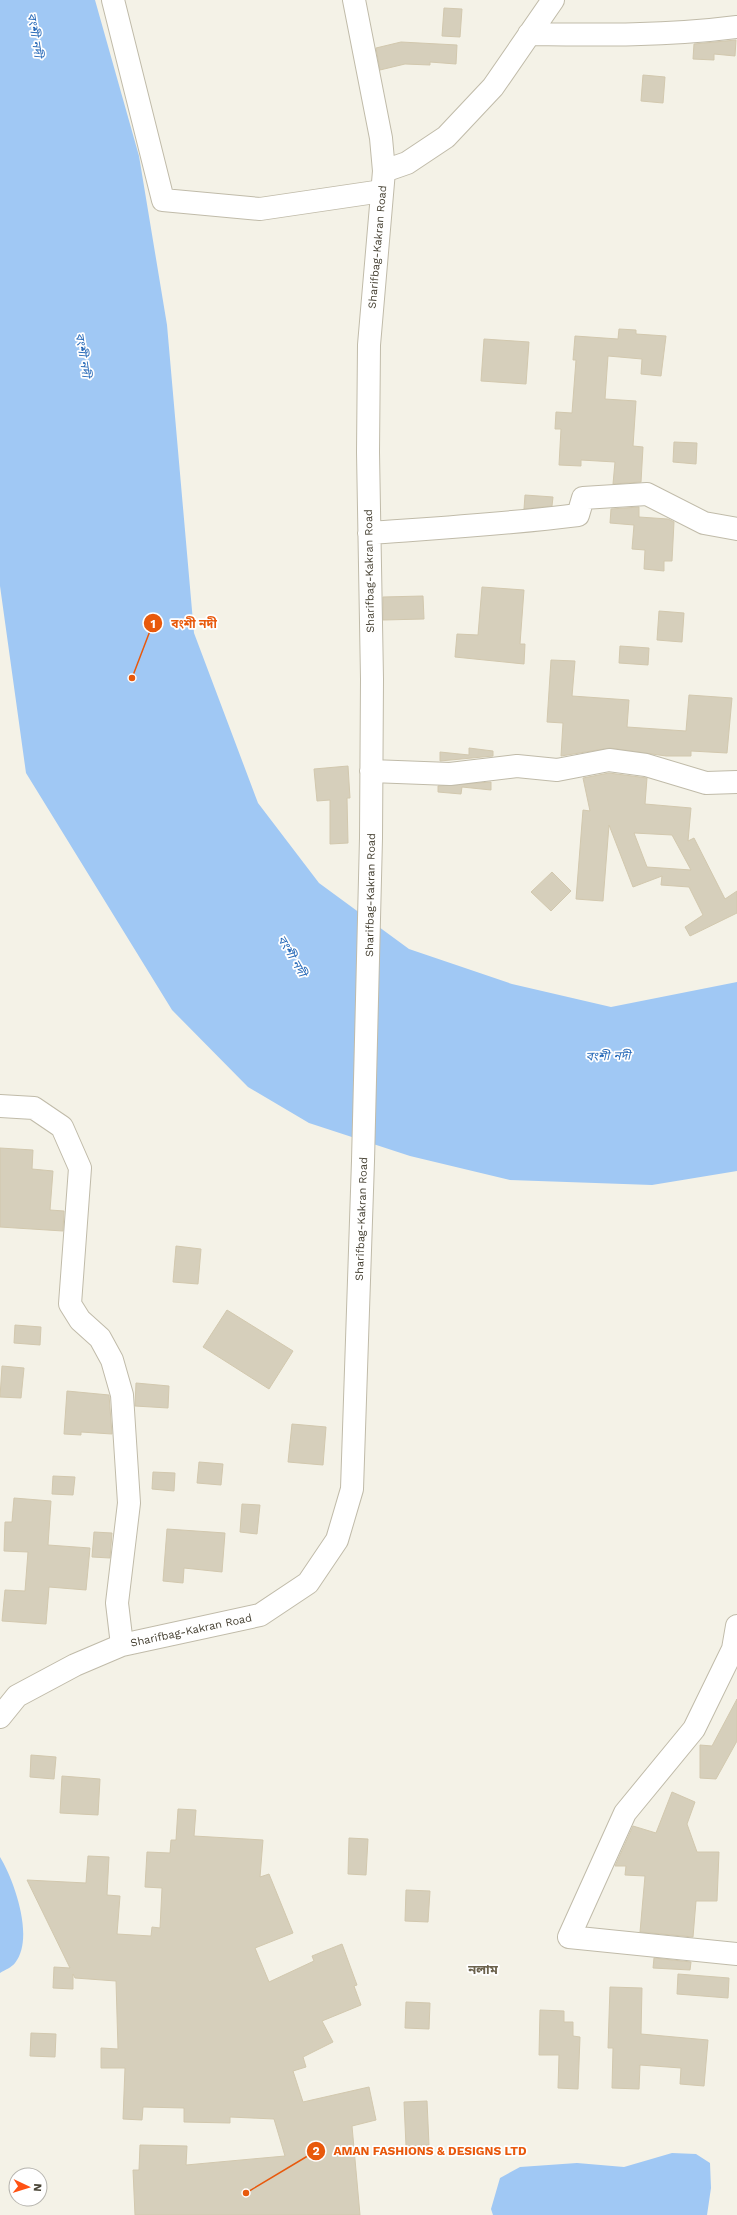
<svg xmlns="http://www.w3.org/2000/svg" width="737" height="2215" viewBox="0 0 737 2215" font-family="'Work Sans','Noto Sans Bengali',sans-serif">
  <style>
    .water { fill: #a0c8f4 }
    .building { fill: #d6cfbb; stroke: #d2c8ae; fill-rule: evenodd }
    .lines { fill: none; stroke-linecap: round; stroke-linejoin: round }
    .street-casing { stroke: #c0bba9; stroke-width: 24 }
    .street { stroke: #fff; stroke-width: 22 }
    .labels { text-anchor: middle; stroke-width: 3.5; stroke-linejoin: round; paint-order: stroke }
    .street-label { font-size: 11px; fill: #484335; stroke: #fff }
    .water-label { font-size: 12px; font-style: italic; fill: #296bb9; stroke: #fff }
    .quarter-label { font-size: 13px; font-weight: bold; fill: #6b624c; stroke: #fff }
    .leader { fill: none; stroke: #e8590c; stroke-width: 1.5 }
    .callout-dot { fill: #e8590c; stroke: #fff; stroke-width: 1.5 }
    .mark-label { font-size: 12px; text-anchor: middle; font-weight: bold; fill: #fff }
    .callout-label { font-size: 12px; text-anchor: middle; font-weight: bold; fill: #e8590c; stroke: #fff; stroke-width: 3.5; stroke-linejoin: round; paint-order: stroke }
  </style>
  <rect width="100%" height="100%" fill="#f4f2e7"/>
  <path class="water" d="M0,0H95L139,156L167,325L194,633L258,803L319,883L409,949L512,984L611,1007L737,982V1171L652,1185L510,1180L410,1156L309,1123L248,1087L172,1010L26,773L0,586Z
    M0,1857C14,1880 35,1938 15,1963C12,1967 5,1970 0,1973Z
    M672,2153L696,2154L710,2163L711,2188L707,2215H493L491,2209L500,2178L520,2167L577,2163L624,2167Z"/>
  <path class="building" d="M444,8L462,9L460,37L442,36Z
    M736,40L735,56L714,54V60L693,59L694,44Z
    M401,42L457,45L456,64L430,62V65L405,64L380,70L376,48Z
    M643,75L665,77L663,103L641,101Z
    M619,329L636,330V334L666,336L661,376L641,374L642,359L608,356L605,399L636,401L633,446L643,447L641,482L613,484L615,462L581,460V466L559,465L561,429H555L556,412L572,413L576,360H573L575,336L618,339Z
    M484,339L529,342L526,384L481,381Z
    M674,442L697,443L696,464L673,462Z
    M525,495L553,497L552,506L524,509Z
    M639,507V517L668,519L674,522L672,561H664V571L644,569L645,550L632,549L634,525L610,523L611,509Z
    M482,587L524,590L520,644H525L524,664L455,657L457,634L478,635Z
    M423,596L424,619L383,620V597Z
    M659,611L684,613L682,642L657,640Z
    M620,646L649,648L648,665L619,663Z
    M551,660L575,661L572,696L629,700L627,727L686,731L689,695L732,698L727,753L691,751V756H666L610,748L561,756L563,723L547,722Z
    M469,748L493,751V756L440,761V752L469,755Z
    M348,766L350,798H347L348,843L330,844V800L317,801L314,769Z
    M609,773L647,778L645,804L691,808L688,841L694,838L725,899L737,891V913L690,936L685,927L703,915L689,887L661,885L662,876L633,887L609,825L603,901L576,899L583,810L590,811L583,778ZM634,833L672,835L691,870L647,867Z
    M491,782V790L462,787L461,794L438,792V786Z
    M552,872L571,891L551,911L531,892Z
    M0,1148L33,1150L32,1169L53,1171L50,1210L64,1211L63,1231L0,1227Z
    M176,1246L201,1249L198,1284L173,1282Z
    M227,1310L293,1351L269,1389L203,1347Z
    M15,1325L41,1327L40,1345L14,1343Z
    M2,1366L24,1368L21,1398L0,1397Z
    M136,1383L169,1386L168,1408L135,1406Z
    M67,1391L109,1395L112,1434L81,1432V1435L64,1434Z
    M292,1424L326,1427L323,1465L288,1462Z
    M199,1462L223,1464L221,1485L197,1483Z
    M153,1472L175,1473L174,1491L152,1489Z
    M53,1476L75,1477L73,1495L52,1494Z
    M14,1498L51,1501L48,1545L90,1548L86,1590L49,1587L46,1624L2,1621L5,1590L25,1591L28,1552L4,1551L5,1522H12Z
    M242,1504L260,1505L257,1534L240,1532Z
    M167,1529L225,1533L222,1572L184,1568L183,1583L163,1581Z
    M94,1532L112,1533L110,1558L92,1557Z
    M737,1699V1741L716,1779L700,1778V1745L712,1746Z
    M31,1755L56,1757L54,1779L30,1777Z
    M62,1776L100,1779L98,1815L60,1813Z
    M672,1792L695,1802L687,1824L697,1852H719L717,1901H696L693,1937L640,1932L645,1876L625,1875L626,1866H615L633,1826L656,1833Z
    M178,1809L196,1810L194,1836L263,1840L260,1877L269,1874L293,1933L255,1948L269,1982L314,1961L312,1956L342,1944L357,1985L354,1986L361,2005L322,2021L333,2042L303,2057L306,2067L293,2071L303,2102L369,2087L376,2120L352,2126L360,2215H135L133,2170H139L140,2145L187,2146L186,2165L285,2156L274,2119L230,2117V2123L184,2122V2108L143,2107L142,2120L123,2119L125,2068H101V2048L118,2049L116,1981L75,1978L73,1974V1989L53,1988L54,1967L70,1968L27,1880L86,1883L88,1856L109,1857L107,1895L120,1896L117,1934L151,1936L152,1927L160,1928L162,1888L145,1887L147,1852L170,1853L171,1840H176Z
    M349,1838L368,1839L366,1875L348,1874Z
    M406,1890L430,1891L428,1922L405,1921Z
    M654,1958L691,1962L690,1970L653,1968Z
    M678,1974L729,1978L728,1998L677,1994Z
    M610,1987L642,1988L641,2034L708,2040L704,2086L680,2084L681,2068L640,2065L639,2089L612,2088L613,2048H608Z
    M406,2002L430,2003L429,2029L405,2028Z
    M540,2010L564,2011V2022H573V2036L580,2037L578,2089L558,2088L559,2055H539Z
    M31,2033L56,2034L55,2057L30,2056Z
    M427,2101L429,2145L406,2146L404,2102Z"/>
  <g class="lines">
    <defs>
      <path id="street" d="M113,0L163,200L260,209L382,191
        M529,34C599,35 668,36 737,27
        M384,171L407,163L446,137L493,87L553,0
        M369,533C438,528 508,524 578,515L583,498L647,494L704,523L737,529
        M371,771L450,774L517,766L557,770L609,760L646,765L706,783L737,782
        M0,1106L34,1108L62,1127L80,1168L70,1304L80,1320L100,1338L112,1360L122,1395L129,1503L117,1603L122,1645L75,1665L17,1696L0,1717
        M737,1626L733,1649L694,1729L625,1813L569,1937L737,1954
        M122,1645L260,1615L308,1583L337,1540L352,1489L363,1161L371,838L372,679L368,452L369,345L384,171L381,138L354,0"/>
    </defs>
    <use href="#street" class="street-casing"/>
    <use href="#street" class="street"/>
  </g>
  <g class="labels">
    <g class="street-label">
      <text transform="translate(377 247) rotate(-85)" y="4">Sharifbag-Kakran Road</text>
      <text transform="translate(369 571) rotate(-91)" y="4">Sharifbag-Kakran Road</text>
      <text transform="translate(370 895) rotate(-89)" y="4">Sharifbag-Kakran Road</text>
      <text transform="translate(361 1219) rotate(-88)" y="4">Sharifbag-Kakran Road</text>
      <text transform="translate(191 1630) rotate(-12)" y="4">Sharifbag-Kakran Road</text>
    </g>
    <g class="water-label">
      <text transform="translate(35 35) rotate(81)" y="4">বংশী নদী</text>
      <text transform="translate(83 355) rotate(81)" y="4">বংশী নদী</text>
      <text transform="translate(292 956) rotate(60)" y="4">বংশী নদী</text>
      <text transform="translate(608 1056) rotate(-1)" y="4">বংশী নদী</text>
    </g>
    <g class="quarter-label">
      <text x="483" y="1974">নলাম</text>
    </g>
  </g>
  <path class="leader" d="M132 678L153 623M246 2193L316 2151"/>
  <g class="callout-dot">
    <circle cx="132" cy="678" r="4"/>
    <circle cx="246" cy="2193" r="4"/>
    <circle cx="153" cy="623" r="10"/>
    <circle cx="316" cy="2151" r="10"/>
  </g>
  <g class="mark-label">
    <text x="153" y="628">1</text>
    <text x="316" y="2155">2</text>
  </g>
  <g class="callout-label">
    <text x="194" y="628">বংশী নদী</text>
    <text x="430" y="2155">AMAN FASHIONS &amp; DESIGNS LTD</text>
  </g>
  <g transform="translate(28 2187) rotate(94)"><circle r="19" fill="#ffffff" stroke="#b6b4ae"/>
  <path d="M0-3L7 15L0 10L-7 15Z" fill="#ff5213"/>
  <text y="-6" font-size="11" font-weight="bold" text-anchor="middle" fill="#484335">N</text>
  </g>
</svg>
